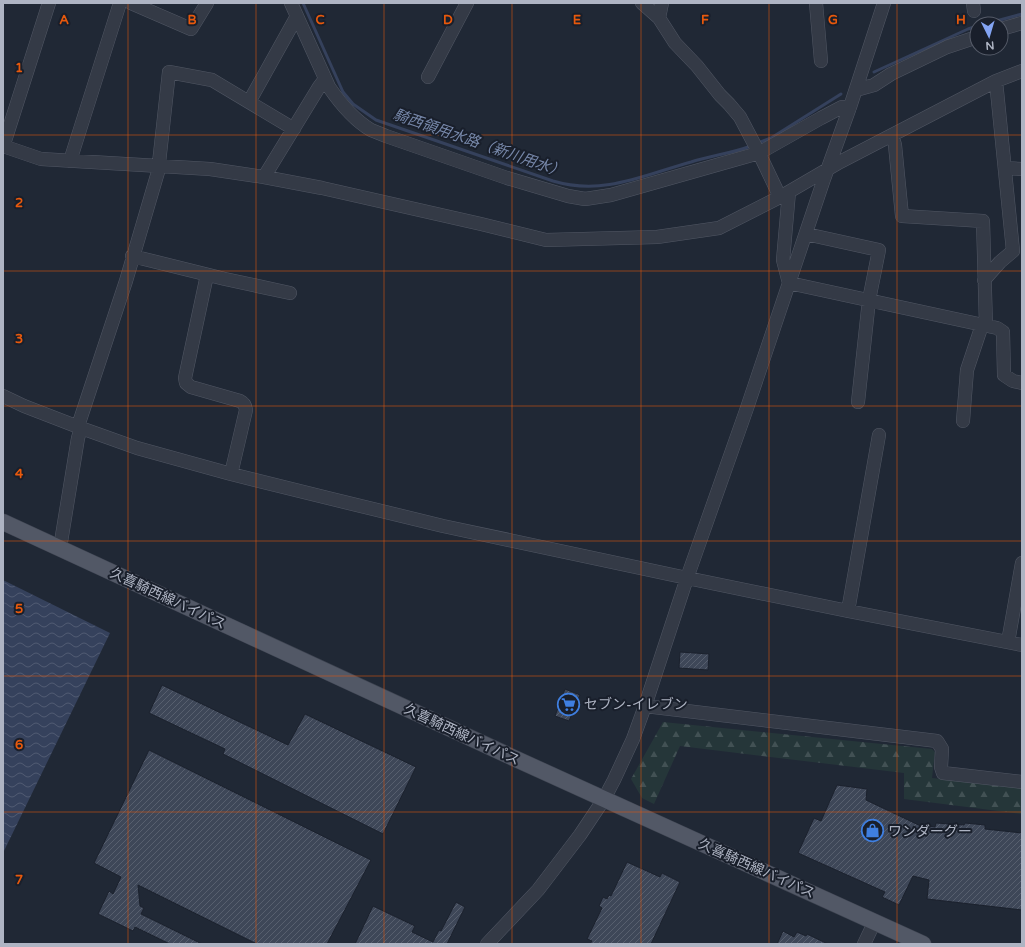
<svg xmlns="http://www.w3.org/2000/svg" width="1025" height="947" viewBox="0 0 1025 947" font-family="'Varela Round','Noto Sans JP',sans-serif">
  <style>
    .forest { fill: url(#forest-firs) }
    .water { fill: url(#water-waves) }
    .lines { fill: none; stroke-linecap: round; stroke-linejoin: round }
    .stream { stroke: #35415c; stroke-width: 3 }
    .building { fill: url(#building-hatch); stroke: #1b212d }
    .minor-casing { stroke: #515764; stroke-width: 14 }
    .major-casing { stroke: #3d4350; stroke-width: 17 }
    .minor { stroke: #343a46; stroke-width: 13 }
    .major { stroke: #525866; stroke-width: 16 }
    .grid { fill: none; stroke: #e8590c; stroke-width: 1; stroke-opacity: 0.55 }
    .labels { text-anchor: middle; stroke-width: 4; stroke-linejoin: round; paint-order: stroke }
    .street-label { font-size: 14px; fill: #aeb4c3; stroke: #191f2b }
    .poi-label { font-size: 14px; fill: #aeb4c3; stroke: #191f2b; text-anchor: start }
    .water-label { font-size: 15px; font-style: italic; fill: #78a; stroke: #191f2b }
    .grid-label { font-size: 13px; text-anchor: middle; font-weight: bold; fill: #e8590c; stroke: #191f2b; stroke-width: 4; stroke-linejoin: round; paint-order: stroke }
  </style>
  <defs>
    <pattern id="forest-firs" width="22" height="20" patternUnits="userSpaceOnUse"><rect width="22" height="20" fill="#253639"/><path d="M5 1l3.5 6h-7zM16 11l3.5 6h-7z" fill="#425154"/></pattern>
    <pattern id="water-waves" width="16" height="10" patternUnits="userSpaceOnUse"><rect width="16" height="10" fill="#35415c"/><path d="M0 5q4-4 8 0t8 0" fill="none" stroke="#505a72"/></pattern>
    <pattern id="building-hatch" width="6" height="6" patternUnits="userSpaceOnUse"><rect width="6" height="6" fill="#3e4758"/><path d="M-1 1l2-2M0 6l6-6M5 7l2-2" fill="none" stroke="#575f6e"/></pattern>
  </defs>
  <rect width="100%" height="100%" fill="#202835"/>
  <path class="forest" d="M663,722L932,749L935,752L932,778L1022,788V814L904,799V773L680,746L654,804L642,798L631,779Z"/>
  <path class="water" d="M3,580L110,633L3,853Z"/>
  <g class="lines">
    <path class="stream" d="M303,3L343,92L353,104L376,120L553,181C603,196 644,175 691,162C710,156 733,153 751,146
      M985,24L1022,14
      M874,72L968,29L977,26
      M758,143L771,138L841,94"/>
  </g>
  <path class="building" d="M680,652L709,654L708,670L679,668Z
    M162,685L288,745L305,714L416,767L383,834L223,754L225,749L149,713Z
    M565,689L580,695L569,721L555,716Z
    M149,750L371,860L327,944H257L138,885L140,906L144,908L141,914L202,944H170L135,927L133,931L98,914L109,891L113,894L121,877L94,863Z
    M837,785L867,789L866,800L927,829L929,826L935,827L936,823L964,825L965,823L985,825V829L1022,833V910L927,899L929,880L913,876L899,905L882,897L885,892L798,853L814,818L821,821Z
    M627,862L660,877L662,873L680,882L651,944H590L592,941L587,939L602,908L599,906L603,897L607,899L609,895L611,896Z
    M456,902L465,907L447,944H355L373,906L415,926L412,932L433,942L439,930L441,931Z
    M783,931L794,937L797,932L806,936L807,934L828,944H777Z"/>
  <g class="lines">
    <defs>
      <path id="minor" d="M131,3L191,29L207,3
        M291,3L329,87C340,103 354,120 371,130C376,132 381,134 386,136L507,178L568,196L585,199L611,195L759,153L821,118L842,107H850
        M642,3L659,18L675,43L697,66L720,95L729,104L740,117L759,153L780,197
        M816,3L821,61
        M973,3L974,11
        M659,18L662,3
        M1001,29L1022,23
        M428,77L467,3
        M856,90L874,85L891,74L947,47L977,37
        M249,102L297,16
        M892,135L895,145L902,216L983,221L986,326
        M3,146L41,159L210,169L264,177L322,188L481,224L546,240L657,237L719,228L780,197L840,162L996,81L1022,71
        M3,147L49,3
        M70,161L120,3
        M1005,168L1022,169
        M264,177L319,87L325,79
        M789,192L783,260L789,283L997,328L1003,332L1004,375L1013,381L1022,383
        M806,234L879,250L869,300L858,402
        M132,256L225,279L290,293
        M207,275L185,378L186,383L191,387L240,401C244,403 245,405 246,410L231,474
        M984,280L1000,262L1013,251L996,81
        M3,396L24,406L81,428L137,448L231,474L332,499L443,526L687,578L848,611L1022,645
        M963,421L967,370L982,325
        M78,426L126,281L158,172L169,72L212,80L294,129
        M60,548L78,438L81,428
        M848,611L879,435
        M1008,642L1022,563
        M645,706L937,741L942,749L941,767L943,773L1022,782
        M487,944L538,890L580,835L604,799L614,780L633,739L645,706L687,578L747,408L824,179L850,107L884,3
        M864,944L875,921"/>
      <path id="major" d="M3,522L516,759L923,944"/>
    </defs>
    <use href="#minor" class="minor-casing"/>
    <use href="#major" class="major-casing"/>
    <use href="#minor" class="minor"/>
    <use href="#major" class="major"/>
  </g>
  <path class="grid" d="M128,3V944M256,3V944M384,3V944M512,3V944M641,3V944M769,3V944M897,3V944M3,135H1022M3,271H1022M3,406H1022M3,541H1022M3,676H1022M3,812H1022"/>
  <defs>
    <symbol id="supermarket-ring" viewBox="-11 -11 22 22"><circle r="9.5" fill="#191f2b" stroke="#3f7fe0" stroke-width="1.5"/><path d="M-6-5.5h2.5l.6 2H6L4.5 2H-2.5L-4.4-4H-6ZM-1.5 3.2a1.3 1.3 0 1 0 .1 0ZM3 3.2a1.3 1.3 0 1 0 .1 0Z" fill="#3f7fe0"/></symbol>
    <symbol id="shop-ring" viewBox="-11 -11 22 22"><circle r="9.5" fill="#191f2b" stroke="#3f7fe0" stroke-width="1.5"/><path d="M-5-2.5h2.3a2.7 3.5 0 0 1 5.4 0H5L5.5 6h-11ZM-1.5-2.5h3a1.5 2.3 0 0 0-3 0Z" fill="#3f7fe0"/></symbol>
  </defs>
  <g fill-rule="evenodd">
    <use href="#supermarket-ring" x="556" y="692" width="25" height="25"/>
    <use href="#shop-ring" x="860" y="818" width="25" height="25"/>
  </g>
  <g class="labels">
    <g class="street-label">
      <text transform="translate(168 598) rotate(25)" y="5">久喜騎西線バイパス</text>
      <text transform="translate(462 734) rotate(25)" y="5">久喜騎西線バイパス</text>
      <text transform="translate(757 868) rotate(24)" y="5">久喜騎西線バイパス</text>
    </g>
    <g class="poi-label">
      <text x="584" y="709">セブン-イレブン</text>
      <text x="888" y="836">ワンダーグー</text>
    </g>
    <g class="water-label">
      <text transform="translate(479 143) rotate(19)" y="5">騎西領用水路（新川用水）</text>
    </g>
  </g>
  <g class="grid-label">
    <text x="64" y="24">A</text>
    <text x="192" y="24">B</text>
    <text x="320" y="24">C</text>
    <text x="448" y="24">D</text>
    <text x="577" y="24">E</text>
    <text x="705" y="24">F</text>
    <text x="833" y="24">G</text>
    <text x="961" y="24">H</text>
    <text x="19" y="72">1</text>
    <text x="19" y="207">2</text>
    <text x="19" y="343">3</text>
    <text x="19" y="478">4</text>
    <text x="19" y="613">5</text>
    <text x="19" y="749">6</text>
    <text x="19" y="884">7</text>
  </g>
  <rect width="1025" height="947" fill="none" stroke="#aeb4c3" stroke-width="8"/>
  <g transform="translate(989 36) rotate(175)"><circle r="19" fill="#191f2b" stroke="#555b68"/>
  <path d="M0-3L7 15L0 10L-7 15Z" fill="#83a4f3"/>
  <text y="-6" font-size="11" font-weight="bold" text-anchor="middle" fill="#aeb4c3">N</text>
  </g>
</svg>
